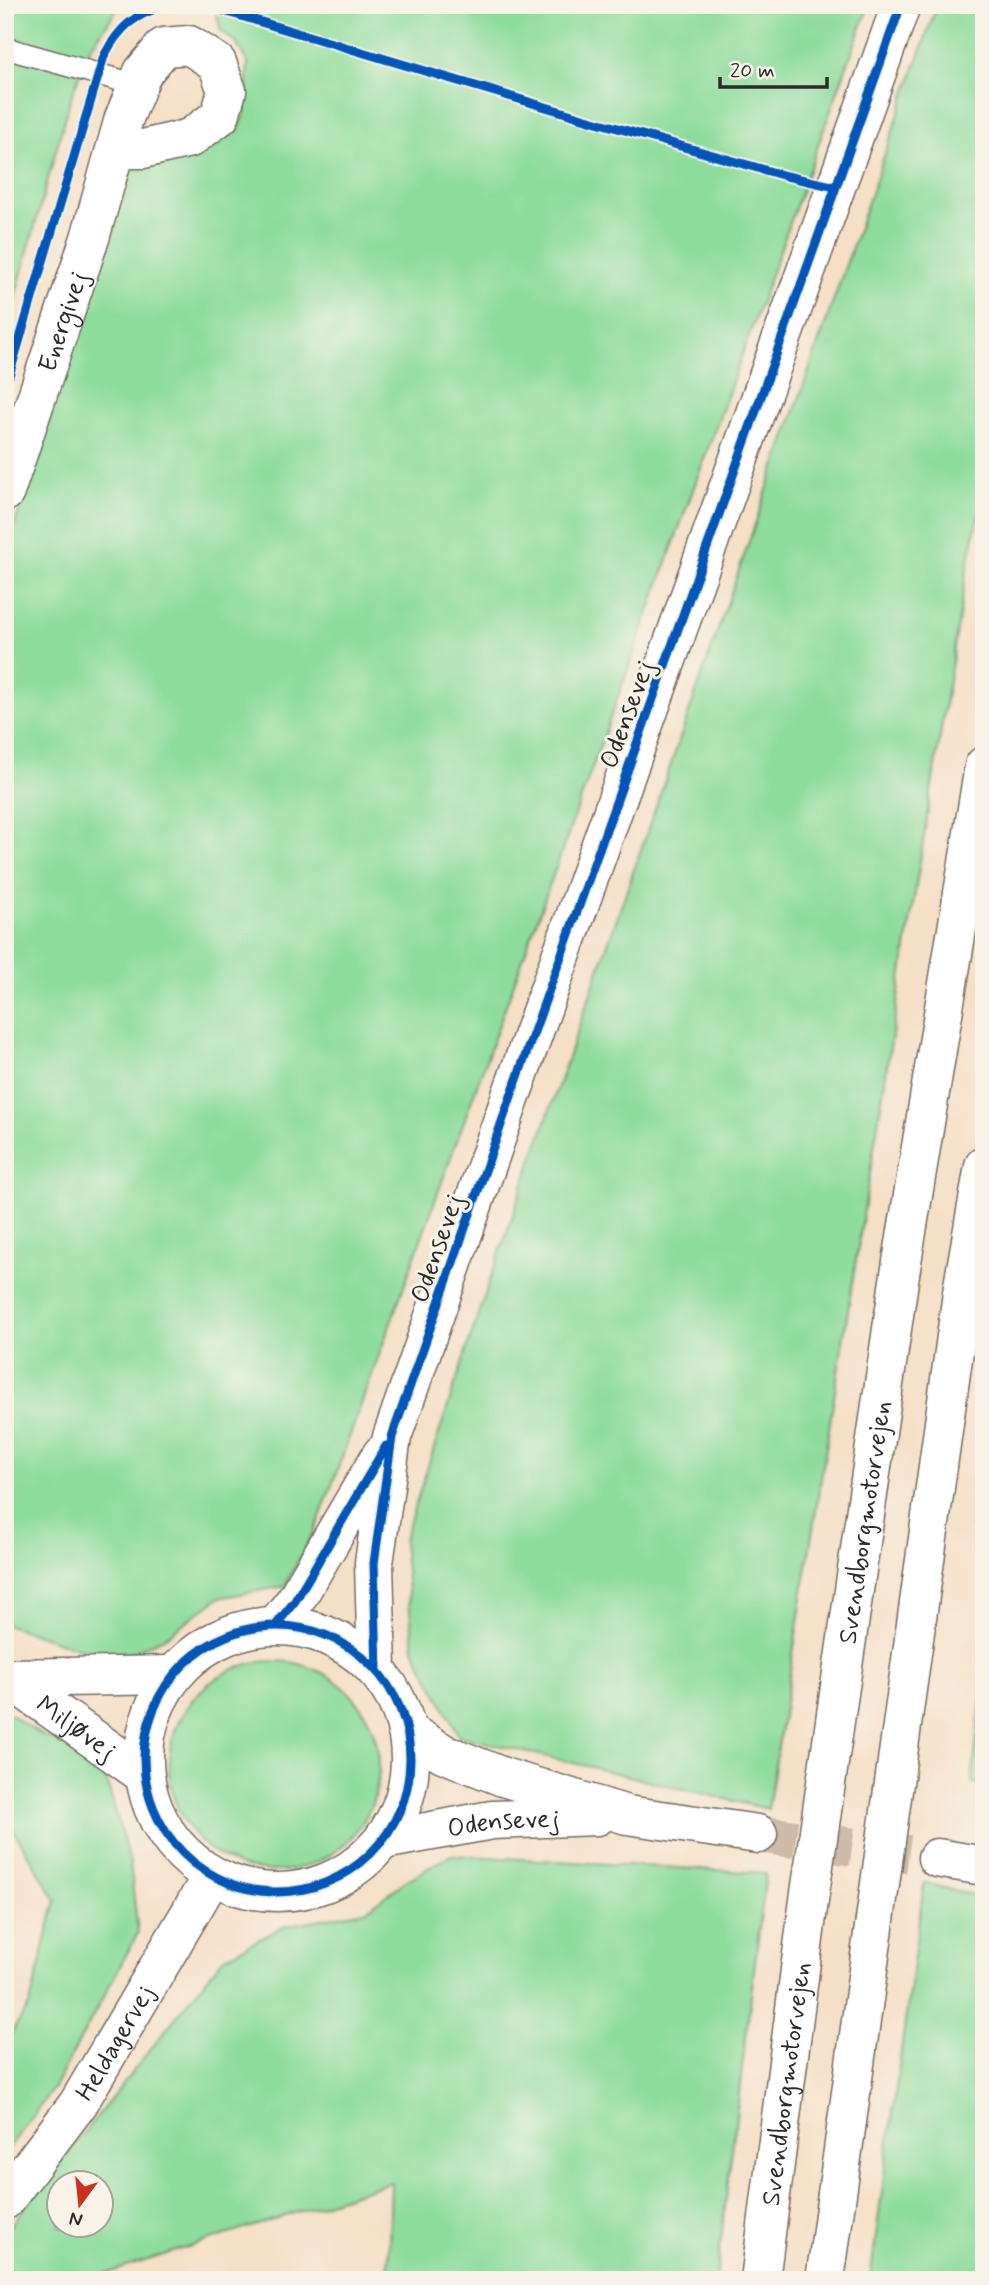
<svg xmlns="http://www.w3.org/2000/svg" width="989" height="2285" viewBox="0 0 989 2285" font-family="Mynerve,sans-serif">
  <style>
    .green { fill: #8ddc9b; stroke: #5c8463; stroke-width: 2; fill-rule: evenodd }
    .lines { fill: none; stroke-linecap: round; stroke-linejoin: round }
    .secondary-tunnel { stroke: #cdbba7; stroke-width: 38; stroke-dasharray: 38 19; stroke-linecap: butt }
    .lane-casing { stroke: #726a61; stroke-width: 24 }
    .street-casing { stroke: #726a61; stroke-width: 41 }
    .secondary-casing { stroke: #726a61; stroke-width: 41 }
    .highway-casing { stroke: #726a61; stroke-width: 41 }
    .lane { stroke: #fff; stroke-width: 21 }
    .street { stroke: #fff; stroke-width: 38 }
    .secondary { stroke: #fff; stroke-width: 38 }
    .highway { stroke: #fff; stroke-width: 38 }
    .cycleway-casing { stroke: #f7f3e8; stroke-width: 13 }
    .cycleway { stroke: #0057b8; stroke-width: 9 }
    .labels { text-anchor: middle; stroke-width: 6; stroke-linejoin: round; paint-order: stroke }
    .street-label { font-size: 26px; fill: #2b2b2b; stroke: #f7f3e8 }
  </style>
  <rect width="100%" height="100%" fill="#f7f3e8"/>
  <filter id="ink" filterUnits="userSpaceOnUse"><feTurbulence type="fractalNoise" baseFrequency=".0143" numOctaves="2"/><feDisplacementMap in="SourceGraphic" scale="14" xChannelSelector="R" yChannelSelector="G"/><feConvolveMatrix kernelMatrix="1 2 1 2 8 2 1 2 1" color-interpolation-filters="sRGB"/></filter>
  <filter id="wash" filterUnits="userSpaceOnUse"><feTurbulence type="fractalNoise" baseFrequency=".00686" numOctaves="4" result="noise"/><feDisplacementMap in="SourceGraphic" scale="28" xChannelSelector="R" yChannelSelector="G"/><feGaussianBlur stdDeviation="1.57" result="paint"/><feColorMatrix in="noise" values="0 0 0 0 0 0 0 0 0 0 0 0 0 0 0 0 0 1.4 0 .05"/><feComposite in="paint" operator="in"/></filter>
  <g filter="url(#wash)">
    <rect width="100%" height="100%" fill="#f5dfc6"/>
    <path class="green" d="M5,5H127L116,11L89,50L70,100L5,333Z
      M214,5H869L318,1523L285,1586L218,1598L164,1638L114,1660L5,1624V555L129,173L237,132L245,115L248,63L236,43L221,31Z
      M937,5H984V488L966,574L768,1809L459,1736L414,1649L403,1542L482,1303Z
      M984,1458V1528L972,1527Z
      M169 1766a105 105 0 1 1 210 0a105 105 0 1 1-210 0Z
      M984,1674V1787L972,1782Z
      M5,1711L40,1734L101,1761L130,1863L138,1933L55,2086L5,2153V2043L30,2004L56,1900L5,1816Z
      M451,1855L766,1873L716,2280H388L391,2182L86,2280H5V2232L223,1958L285,1926L365,1911L404,1882ZM60,2184H102V2226H60Z
      M924,1883L984,1898V2280H870Z"/>
  </g>
  <g filter="url(#ink)">
    <g class="lines">
      <path class="secondary-tunnel" d="M758,1834L937,1858"/>
      <defs>
        <path id="lane" d="M5,48L137,85"/>
        <g id="street">
          <path id="s1" d="M5,492L90,238L124,118L143,72L164,47L189,45L217,63L227,91L220,116L190,138L143,149H116"/>
          <path id="s2" d="M5,1676L143,1774"/>
          <path d="M10,1678L172,1675"/>
        </g>
        <g id="secondary">
          <path d="M276,1625L295,1601L382,1454"/>
          <circle cx="277" cy="1759" r="133"/>
          <path d="M377,1670L374,1563L392,1437L511,1096L901,5"/>
          <path d="M407,1731L443,1753L503,1777L627,1815L758,1834"/>
          <path id="s3" d="M383,1840L492,1820L597,1816"/>
          <path d="M937,1858L984,1866"/>
          <path id="s4" d="M5,2200L78,2104L212,1876"/>
        </g>
        <g id="highway">
          <path id="s5" d="M760,2280L809,1900L900,1274L984,766"/>
          <path d="M825,2280L963,1286L984,1166"/>
        </g>
      </defs>
      <use href="#lane" class="lane-casing"/>
      <use href="#street" class="street-casing"/>
      <use href="#secondary" class="secondary-casing"/>
      <use href="#highway" class="highway-casing"/>
      <use href="#lane" class="lane"/>
      <use href="#street" class="street"/>
      <use href="#secondary" class="secondary"/>
      <use href="#highway" class="highway"/>
      <defs>
        <path id="cycleway" d="M204,5L586,119L786,176L836,187
          M5,389L104,56C120,26 133,16 165,5
          M276,1625L295,1601L386,1446
          M144 1759a133 133 0 1 1 266 0a133 133 0 1 1-266 0Z
          M377,1670L374,1563L392,1437L511,1096L901,5"/>
      </defs>
      <use href="#cycleway" class="cycleway-casing"/>
      <use href="#cycleway" class="cycleway"/>
    </g>
  </g>
  <g class="labels">
    <g class="street-label">
      <text dy="9" stroke="none"><textPath href="#s1" startOffset="180">Energivej</textPath></text>
      <text transform="translate(626 714) rotate(-70)" y="9">Odensevej</text>
      <text transform="translate(436 1248) rotate(-71)" y="9">Odensevej</text>
      <text dy="9" stroke="none"><textPath href="#s5" startOffset="765">Svendborgmotorvejen</textPath></text>
      <text dy="9" stroke="none"><textPath href="#s2" startOffset="88">Miljøvej</textPath></text>
      <text dy="9" stroke="none"><textPath href="#s3" startOffset="122">Odensevej</textPath></text>
      <text dy="9" stroke="none"><textPath href="#s4" startOffset="192">Heldagervej</textPath></text>
      <text dy="9" stroke="none"><textPath href="#s5" startOffset="198">Svendborgmotorvejen</textPath></text>
    </g>
  </g>
  <rect width="989" height="2285" fill="none" stroke="#f7f3e8" stroke-width="28"/>
  <g transform="translate(80 2204) rotate(195)"><circle r="33" fill="#f7f3e8" stroke="#a5a39c" stroke-width="2"/>
  <path d="M0-5L12 26L0 18L-12 26Z" fill="#c8321e"/>
  <text y="-10" font-size="19" font-weight="bold" text-anchor="middle" fill="#2b2b2b">N</text>
  </g>
  <path d="M720 77v10h107v-10" fill="none" stroke="#2b2b2b" stroke-width="3.5"/>
  <text x="730" y="77" font-size="21" fill="#2b2b2b" stroke="#f7f3e8" stroke-width="5" paint-order="stroke">20 m</text>
</svg>
